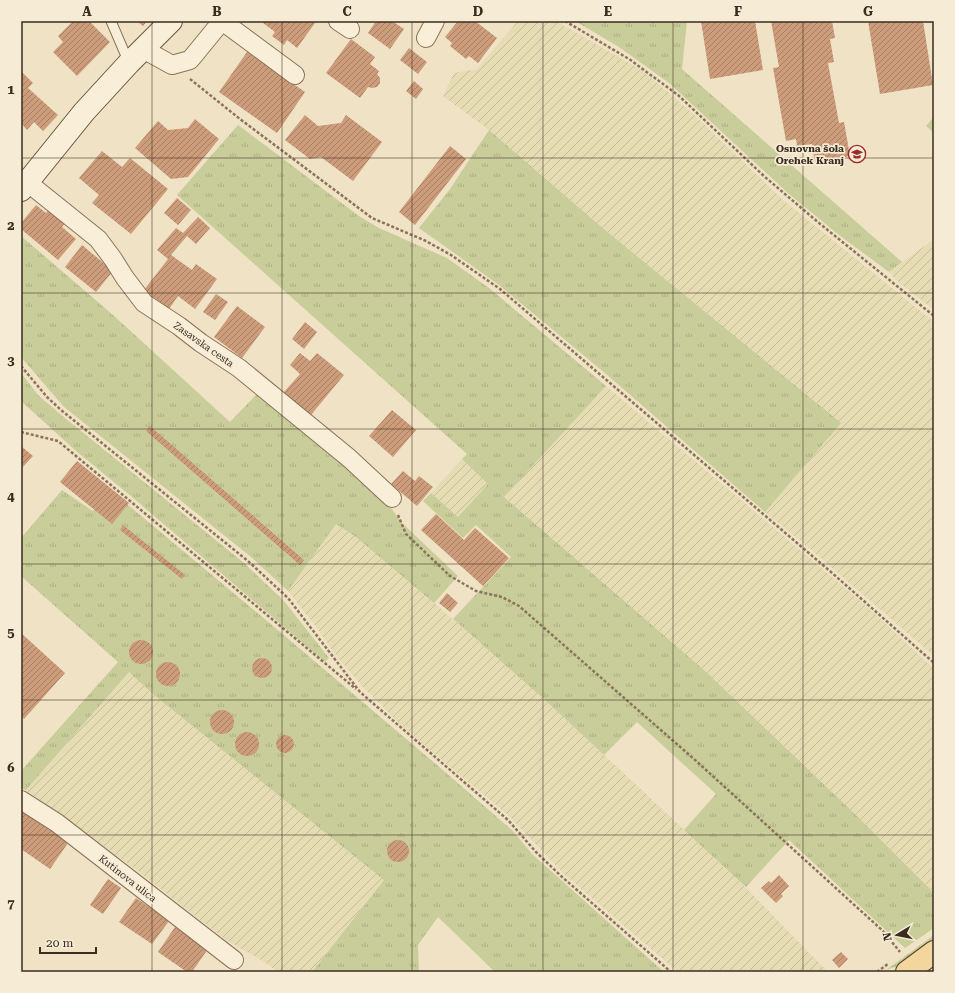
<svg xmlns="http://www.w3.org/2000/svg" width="955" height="993" viewBox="0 0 955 993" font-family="'Roboto Serif',serif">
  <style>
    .farmland { fill: url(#farmland-furrows) }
    .grass { fill: url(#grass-tufts) }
    .park { fill: #c8cd99 }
    .building { fill: url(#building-hatch) }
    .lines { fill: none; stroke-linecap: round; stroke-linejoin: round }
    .lane-casing { stroke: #8b735b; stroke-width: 11 }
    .street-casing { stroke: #8b735b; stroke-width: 20 }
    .secondary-casing { stroke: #6c543e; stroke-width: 24 }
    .primary-casing { stroke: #58422f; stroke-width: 24 }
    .path { stroke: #8b735b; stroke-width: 2.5; stroke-dasharray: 3 2; stroke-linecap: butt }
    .lane { stroke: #f9efd9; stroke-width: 9 }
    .street { stroke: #f9efd9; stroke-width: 18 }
    .secondary { stroke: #f9efd9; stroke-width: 22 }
    .primary { stroke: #f2d69d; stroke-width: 22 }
    .grid { fill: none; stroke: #3a2c1f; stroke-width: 1; stroke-opacity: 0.55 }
    .labels { text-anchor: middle; stroke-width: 3.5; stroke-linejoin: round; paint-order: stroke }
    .poi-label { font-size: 10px; font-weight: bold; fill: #3a2c1f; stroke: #f6ecd5; text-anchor: end }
    .street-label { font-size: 10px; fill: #3a2c1f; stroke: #f6ecd5 }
    .neatline { fill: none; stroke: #3a2c1f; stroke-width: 1.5 }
    .grid-label { font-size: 13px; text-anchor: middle; font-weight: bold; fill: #3a2c1f }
  </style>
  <defs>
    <pattern id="farmland-furrows" width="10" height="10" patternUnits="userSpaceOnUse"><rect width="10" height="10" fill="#e5dcb3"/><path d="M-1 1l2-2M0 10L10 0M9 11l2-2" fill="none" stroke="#c5bd9a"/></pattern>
    <pattern id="grass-tufts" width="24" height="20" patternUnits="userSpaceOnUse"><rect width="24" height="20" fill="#c8cd99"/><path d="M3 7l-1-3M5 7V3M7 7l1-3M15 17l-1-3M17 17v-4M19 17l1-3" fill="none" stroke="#adb083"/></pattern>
    <pattern id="building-hatch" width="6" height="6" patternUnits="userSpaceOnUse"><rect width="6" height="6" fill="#cd9c7b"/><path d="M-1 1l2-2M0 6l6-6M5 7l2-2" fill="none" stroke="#a77f64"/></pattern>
  </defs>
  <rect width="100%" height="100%" fill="#efe2c5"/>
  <path class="farmland" d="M518,21H556L643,71L690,111L783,200L934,322V656L808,547L765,512L840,423L605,230L489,130L443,96L454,73L477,69Z
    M934,239V310L897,281L889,272Z
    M606,386L872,611L934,669V893L857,816L504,497Z
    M462,459L489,484L458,517L431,493Z
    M336,524L356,537L434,603L545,700L739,881L828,972H678L564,874L508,815L436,755L399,723L362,686L338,658L314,624L288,591Z
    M129,672L154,695L384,880L312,972H278L263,961L226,940L138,871L26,790Z"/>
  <path class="grass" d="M575,21H687L682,69L902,262L889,272L839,235L789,194L669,83L619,47Z
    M238,125L359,216L379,228L447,258L489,288L606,386L504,497L705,671L857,816L934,893V928L905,948L789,840L746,887L684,830L716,794L637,722L604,755L545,700L453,619L511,557L476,525L463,538L423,501L431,493L458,517L488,484L462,459L467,454L177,195Z
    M489,130L605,230L841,423L765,512L606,374L499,285L419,228L450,189Z
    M21,236L113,315L230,422L257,394L375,486L402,523L458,576L434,603L356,537L336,524L288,591L251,557L63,406L21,357Z
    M21,373L38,395L60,414L244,563L284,601L329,658L325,662L132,497L76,451L21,401Z
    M109,489L279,631L444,771L513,831L532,854L664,972H495L438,917L418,945L419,972H312L384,880L154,695L129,672L26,790L21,788V771L118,662L21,576V538L62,490L93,511Z
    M934,935V942L901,965L886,970Z"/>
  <path class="park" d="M934,117V133L926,126Z"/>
  <path class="building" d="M73,21H89L110,42L77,76L53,52L63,42L58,36Z
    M137,21H147L143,26Z
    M265,21H312L315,23L297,48L287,40L284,45L272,36L275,32L263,23Z
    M376,21H392L404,29L390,49L368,33Z
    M458,21H475L497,38L478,63L469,56L466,59L450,46L452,43L445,37Z
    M701,21H755L763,70L710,79Z
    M771,21H832L835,38L830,39L834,62L828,63L839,123L844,122L850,156L815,163L812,144L797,146L796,139L786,141L773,68L779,67Z
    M868,21H923L933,85L880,94Z
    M351,39L375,57L370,64L379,71L377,74L380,78V83L377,87L372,88L368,87L360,98L326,73Z
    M409,48L427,62L418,74L400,60Z
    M247,52L305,92L277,133L219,92Z
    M21,71L33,83L28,88L58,115L43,131L34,122L27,130L21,123Z
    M414,81L423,89L416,99L406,91Z
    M305,115L318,126L341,123L346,115L382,142L353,181L321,157L310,159L285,140Z
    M195,119L219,139L188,177L171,179L135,148L158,121L168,130L188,128Z
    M450,146L466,159L415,225L399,212Z
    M102,151L122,167L130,158L168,189L131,234L92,203L99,195L79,178Z
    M177,198L191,210L178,225L164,213Z
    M36,205L46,213L49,209L65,223L62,227L76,239L58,260L21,229V223Z
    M198,217L210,228L196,244L187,236L171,255L192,270L196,264L217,279L195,309L178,296L169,309L144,290L168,259L157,250L176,228L183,233Z
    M82,245L113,271L96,292L65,267Z
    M216,294L228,302L215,320L203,312Z
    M237,306L265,327L242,358L214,337Z
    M305,322L317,332L304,349L292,339Z
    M300,353L310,361L317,353L344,375L311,415L284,392L300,374L290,365Z
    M392,410L416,430L393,457L369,436Z
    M150,426L304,560L300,565L146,431Z
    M21,446L33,456L21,469Z
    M77,461L129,503L112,524L60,482Z
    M403,471L415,481L419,476L433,487L417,506L391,484Z
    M436,514L464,540L475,528L509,558L483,586L421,530Z
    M123,525L185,575L182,579L120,530Z
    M447,593L458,603L450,612L439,603Z
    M21,633L65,673L24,719L21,716Z
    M129 652a12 12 0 1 1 24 0a12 12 0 1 1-24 0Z
    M252 668a10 10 0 1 1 20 0a10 10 0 1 1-20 0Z
    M156 674a12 12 0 1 1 24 0a12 12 0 1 1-24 0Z
    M210 722a12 12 0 1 1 24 0a12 12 0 1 1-24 0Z
    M235 744a12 12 0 1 1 24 0a12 12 0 1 1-24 0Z
    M276 744a9 9 0 1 1 18 0a9 9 0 1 1-18 0Z
    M21,810L68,843L50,869L21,849Z
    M387 851a11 11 0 1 1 22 0a11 11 0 1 1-22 0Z
    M779,875L789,886L781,894L783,896L776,903L761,888L769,881L771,883Z
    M108,879L121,888L103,914L90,905Z
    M136,898L169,921L152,944L119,922Z
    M175,927L208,949L192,972H187L158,952Z
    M841,952L848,959L839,968L832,960Z"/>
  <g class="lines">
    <defs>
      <path id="lane" d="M111,21L129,63"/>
      <path id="street" d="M222,21L295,75
        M338,21L350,29
        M426,38L435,21
        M143,49L172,65L190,60L222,21
        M27,182L98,239L113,259L125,278L144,303L179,326L201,343L239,368L349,458L392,498
        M21,800L57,823L234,960"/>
      <path id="secondary" d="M21,190L84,112L129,63L171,21"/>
      <path id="primary" d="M907,972L934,952"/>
    </defs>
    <use href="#lane" class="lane-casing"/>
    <use href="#street" class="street-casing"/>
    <use href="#secondary" class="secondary-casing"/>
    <use href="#primary" class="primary-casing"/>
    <path class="path" d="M565,21L629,59L678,95L765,177L819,223L934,316
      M190,79L240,119L372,218L426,241L451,255L500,289L831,572L934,663
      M21,366L47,397L61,410L248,561L288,598L360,692L508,820L536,852L561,876L671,972
      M21,432L58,441L356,689
      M398,515L406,534L450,576L476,591L502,597L519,606L694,759L883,931L900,952
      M877,972L888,964"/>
    <use href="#lane" class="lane"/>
    <use href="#street" class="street"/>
    <use href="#secondary" class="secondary"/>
    <use href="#primary" class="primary"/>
  </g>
  <path class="grid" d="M152,21V972M282,21V972M412,21V972M543,21V972M673,21V972M803,21V972M21,158H934M21,293H934M21,429H934M21,564H934M21,700H934M21,835H934"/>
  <defs>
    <symbol id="school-ring" viewBox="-11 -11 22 22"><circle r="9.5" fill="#f6ecd5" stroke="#9a2a2d" stroke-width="1.5"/><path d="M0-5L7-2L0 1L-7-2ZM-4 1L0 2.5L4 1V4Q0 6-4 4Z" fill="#9a2a2d"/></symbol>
  </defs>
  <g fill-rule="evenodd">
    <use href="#school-ring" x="847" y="144" width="20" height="20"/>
  </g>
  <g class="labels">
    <g class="poi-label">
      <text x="844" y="152">Osnovna šola<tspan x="844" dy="12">Orehek Kranj</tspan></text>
    </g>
    <g class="street-label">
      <text transform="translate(204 344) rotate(35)" y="4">Zasavska cesta</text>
      <text transform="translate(128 878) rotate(38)" y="4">Kutinova ulica</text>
    </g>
  </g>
  <rect width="955" height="993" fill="none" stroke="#f6ecd5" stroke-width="44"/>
  <g transform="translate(897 935) rotate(260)" stroke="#f6ecd5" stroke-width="3" paint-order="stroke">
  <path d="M0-3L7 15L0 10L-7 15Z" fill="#3a2c1f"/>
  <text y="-6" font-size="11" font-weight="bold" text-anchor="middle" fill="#3a2c1f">N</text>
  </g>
  <path d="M40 947v6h56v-6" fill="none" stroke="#3a2c1f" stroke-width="2"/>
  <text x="46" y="947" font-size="12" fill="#3a2c1f" stroke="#f6ecd5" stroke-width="3" paint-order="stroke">20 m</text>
  <rect x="22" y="22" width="911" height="949" class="neatline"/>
  <g class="grid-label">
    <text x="87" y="16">A</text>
    <text x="217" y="16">B</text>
    <text x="347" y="16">C</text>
    <text x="478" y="16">D</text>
    <text x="608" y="16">E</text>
    <text x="738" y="16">F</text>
    <text x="868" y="16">G</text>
    <text x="11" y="94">1</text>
    <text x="11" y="230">2</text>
    <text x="11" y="365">3</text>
    <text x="11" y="501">4</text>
    <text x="11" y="637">5</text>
    <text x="11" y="772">6</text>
    <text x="11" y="908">7</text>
  </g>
</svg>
